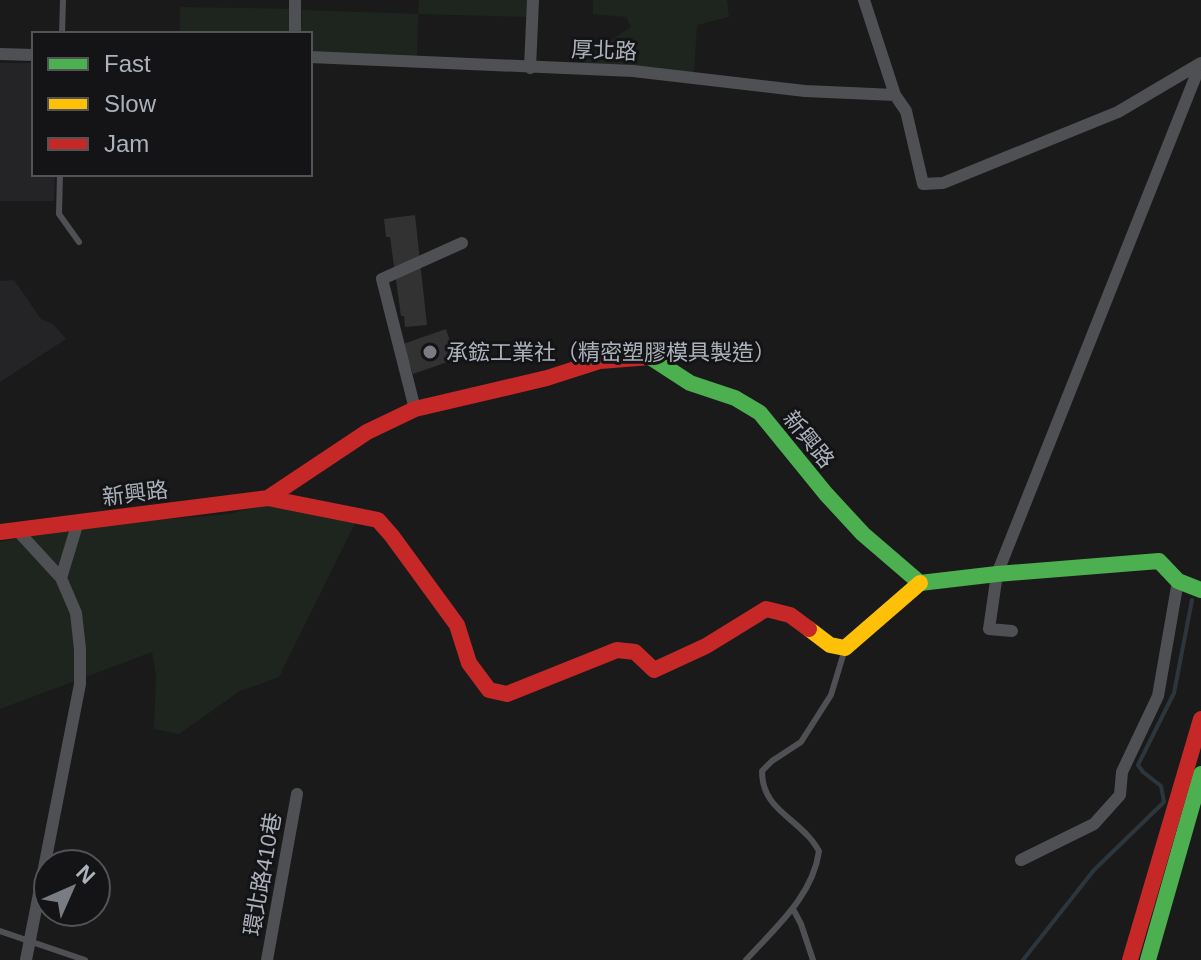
<svg xmlns="http://www.w3.org/2000/svg" width="1201" height="960" viewBox="0 0 1201 960" font-family="Arial,'Noto Sans TC',sans-serif">
  <style>
    .built { fill: #242427 }
    .green { fill: #1e251f }
    .lines { fill: none; stroke-linecap: round; stroke-linejoin: round }
    .stream { stroke: #2d363c; stroke-width: 4 }
    .building { fill: #323233 }
    .lane { stroke: #4e5053; stroke-width: 6 }
    .street { stroke: #4e5053; stroke-width: 12 }
    .fast { stroke: #4caf50; stroke-width: 16 }
    .slow { stroke: #ffc107; stroke-width: 16 }
    .jam { stroke: #c62828; stroke-width: 16 }
    .poi-dot { fill: #797d83; stroke: #141417; stroke-width: 3 }
    .labels { text-anchor: middle; stroke-width: 6; stroke-linejoin: round; paint-order: stroke }
    .street-label { font-size: 22px; fill: #acb2bb; stroke: #141417 }
    .poi-label { font-size: 22px; fill: #acb2bb; stroke: #141417; text-anchor: start }
  </style>
  <rect width="100%" height="100%" fill="#1a1a1b"/>
  <path class="built" d="M0,63H34V174H55L54,201H0Z
    M14,280L41,319L53,324L66,339L0,382V281Z"/>
  <path class="green" d="M419,0H528V17L418,14L417,62L310,56V34H301L302,10L418,14Z
    M593,0H727L729,17L697,25L694,73L574,70L602,46L631,27L626,17L593,14Z
    M180,7L293,9L292,34H180Z
    M277,500L357,519L279,677L240,691L179,734L154,729L156,675L152,652L0,709V542L70,527L231,514Z"/>
  <g class="lines">
    <path class="stream" d="M1023,960L1094,870L1164,802L1161,786L1143,772L1138,765L1174,693L1192,600"/>
  </g>
  <path class="building" d="M415,215L427,325L405,327L404,316H401L390,237H386L384,219Z
    M446,329L456,359L413,374L403,344Z"/>
  <g class="lines">
    <path class="lane" d="M62,34L63,0
      M60,174L59,214L79,242
      M793,909L801,924L813,960
      M0,931L85,960
      M746,960C775,928 813,896 819,851C816,846 812,840 808,836C788,814 762,805 762,771L772,761L801,742L831,695L845,649"/>
    <path class="street" d="M864,0L895,95L906,111L923,184L943,183L1118,112L1201,63
      M295,34V0
      M0,54L34,55
      M310,57L633,71L805,91L895,95
      M530,68L533,0
      M415,409L382,279L462,243
      M16,529L61,578
      M1012,631L989,629L997,574L1201,63
      M1021,860L1094,824L1120,795L1122,772L1158,696L1178,581
      M26,960L80,684V649L76,613L61,578L78,522
      M267,960L297,794"/>
    <path class="fast" d="M650,357L690,383L735,398L760,413L826,494L863,534L920,583L997,574L1159,561L1178,581L1201,590
      M1148,960L1201,774"/>
    <path class="slow" d="M809,629L830,645L845,648L920,583"/>
    <path class="jam" d="M268,498L378,520L392,536L457,625L469,663L489,690L507,694L617,650L635,652L654,670L706,646L766,609L790,615L809,629
      M0,532L268,498L367,432L415,409L547,378L600,361L650,357
      M1130,960L1201,719"/>
  </g>
  <circle class="poi-dot" cx="430" cy="352" r="8"/>
  <g class="labels">
    <g class="street-label">
      <text transform="translate(604 50) rotate(2)" y="8">厚北路</text>
      <text transform="translate(809 439) rotate(51)" y="8">新興路</text>
      <text transform="translate(135 493) rotate(-7)" y="8">新興路</text>
      <text transform="translate(262 874) rotate(-80)" y="8">環北路410巷</text>
    </g>
    <g class="poi-label">
      <text x="446" y="360">承鋐工業社（精密塑膠模具製造）</text>
    </g>
  </g>
  <rect x="32" y="32" width="280" height="144" fill="#141417" stroke="#515359" stroke-width="2"/>
  <rect x="48" y="58" width="40" height="12" fill="#4caf50" stroke="#515359" stroke-width="2"/>
  <text x="104" y="72" font-size="24" fill="#acb2bb">Fast</text>
  <rect x="48" y="98" width="40" height="12" fill="#ffc107" stroke="#515359" stroke-width="2"/>
  <text x="104" y="112" font-size="24" fill="#acb2bb">Slow</text>
  <rect x="48" y="138" width="40" height="12" fill="#c62828" stroke="#515359" stroke-width="2"/>
  <text x="104" y="152" font-size="24" fill="#acb2bb">Jam</text>
  <g transform="translate(72 888) rotate(45)"><circle r="38" fill="#141417" stroke="#515359" stroke-width="2"/>
  <path d="M0-6L14 30L0 20L-14 30Z" fill="#797d83"/>
  <text y="-12" font-size="22" font-weight="bold" text-anchor="middle" fill="#acb2bb">N</text>
  </g>
</svg>
